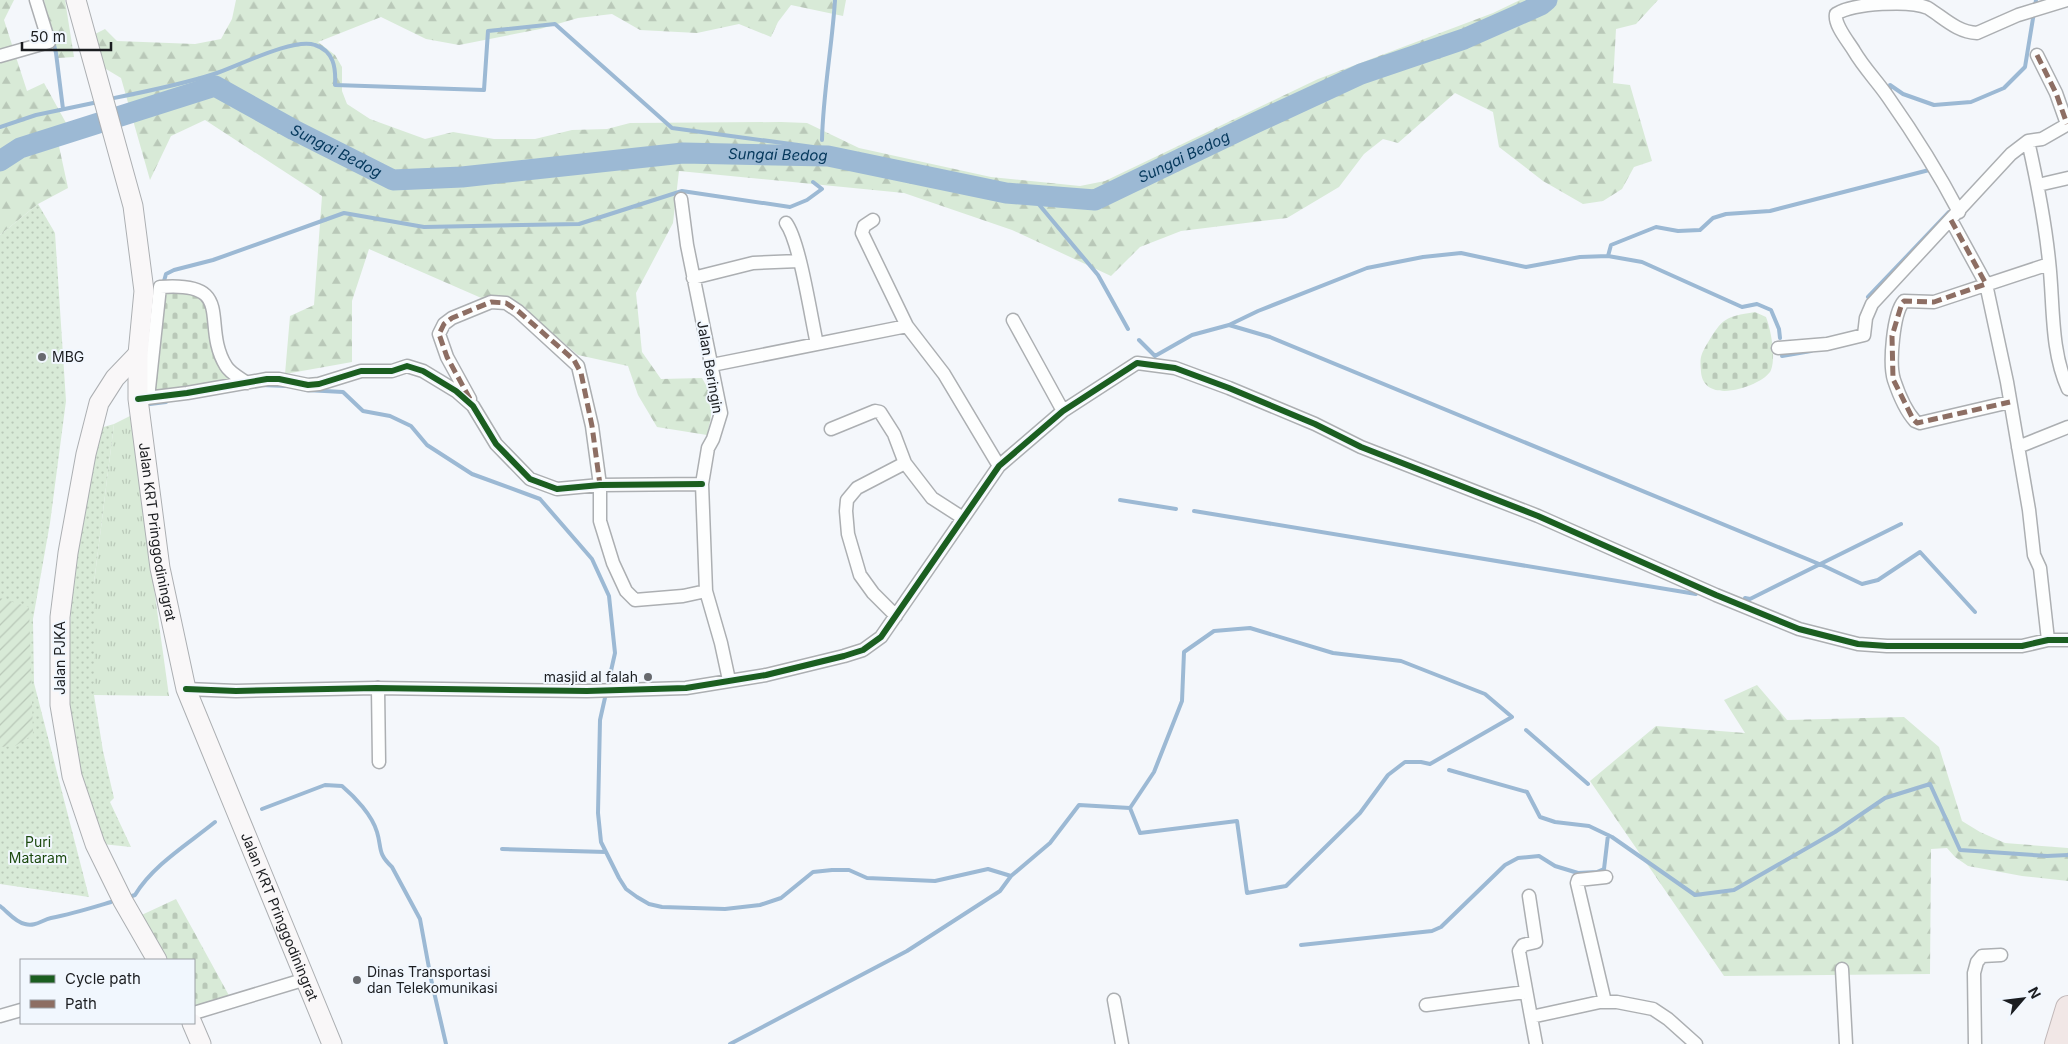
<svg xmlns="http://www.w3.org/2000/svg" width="2068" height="1044" viewBox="0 0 2068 1044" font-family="Inter,sans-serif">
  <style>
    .grass { fill: url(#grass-tufts) }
    .forest { fill: url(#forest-firs) }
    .cemetery { fill: url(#cemetery-stones) }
    .park { fill: url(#park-dots) }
    .garden { fill: url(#garden-furrows) }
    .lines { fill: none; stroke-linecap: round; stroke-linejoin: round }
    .stream { stroke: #9cb9d4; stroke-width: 4 }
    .river { stroke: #9cb9d4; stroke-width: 21 }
    .street-casing { stroke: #acafb2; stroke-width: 15 }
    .secondary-casing { stroke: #acafb2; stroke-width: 21 }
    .highway-casing { stroke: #c1b8b9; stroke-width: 26 }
    .street { stroke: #fdfefe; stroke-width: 12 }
    .secondary { stroke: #f9f7f8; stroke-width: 19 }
    .highway { stroke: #f1e7e6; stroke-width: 24 }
    .quiet { stroke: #8d6e63; stroke-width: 5; stroke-dasharray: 10 5; stroke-linecap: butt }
    .cycleway-casing { stroke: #f1f7fe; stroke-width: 9 }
    .cycleway { stroke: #1b5e20; stroke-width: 6 }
    .poi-dot { fill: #67696d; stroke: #f1f7fe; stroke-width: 2 }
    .labels { text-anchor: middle; stroke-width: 4; stroke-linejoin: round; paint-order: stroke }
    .poi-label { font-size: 14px; fill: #1b1d20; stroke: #f1f7fe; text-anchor: start }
    .street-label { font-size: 14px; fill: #1b1d20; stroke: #f1f7fe }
    .park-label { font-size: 14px; fill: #1d4a10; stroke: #f1f7fe }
    .water-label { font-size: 15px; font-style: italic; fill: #05385c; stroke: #f1f7fe }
  </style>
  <defs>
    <pattern id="grass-tufts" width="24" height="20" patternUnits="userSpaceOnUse" patternTransform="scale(1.25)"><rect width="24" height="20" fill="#d8ead7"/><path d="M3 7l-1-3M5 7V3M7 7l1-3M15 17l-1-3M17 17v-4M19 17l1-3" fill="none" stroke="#b9c8b8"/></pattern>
    <pattern id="forest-firs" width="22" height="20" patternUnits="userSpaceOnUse" patternTransform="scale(1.25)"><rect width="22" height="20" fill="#d8ead7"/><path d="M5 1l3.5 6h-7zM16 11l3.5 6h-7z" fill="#b9c8b8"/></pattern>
    <pattern id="cemetery-stones" width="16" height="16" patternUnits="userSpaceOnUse" patternTransform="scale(1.25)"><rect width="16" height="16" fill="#d8ead7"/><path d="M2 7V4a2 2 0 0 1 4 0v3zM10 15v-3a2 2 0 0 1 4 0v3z" fill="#b9c8b8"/></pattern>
    <pattern id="park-dots" width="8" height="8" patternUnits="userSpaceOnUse" patternTransform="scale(1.25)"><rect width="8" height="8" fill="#d8ead7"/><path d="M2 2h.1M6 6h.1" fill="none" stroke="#b9c8b8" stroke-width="1.8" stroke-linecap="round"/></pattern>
    <pattern id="garden-furrows" width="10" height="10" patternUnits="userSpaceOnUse" patternTransform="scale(1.25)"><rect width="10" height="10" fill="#d8ead7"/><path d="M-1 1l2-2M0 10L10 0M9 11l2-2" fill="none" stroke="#b9c8b8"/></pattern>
  </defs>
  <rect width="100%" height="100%" fill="#f4f7fb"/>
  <path class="grass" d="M130,416L169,696L94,695V583L114,424Z"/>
  <path class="forest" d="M0,0H14L4,20L27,91L44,83L71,132L57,137L68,188L38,204L0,235Z
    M44,0H65L74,57L58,58Z
    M236,0H846L843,16L791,5L778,22L771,37L739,24L697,33L640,30L612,14L578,18L540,29L459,45L426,39L381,17L318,42L335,55L342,67V91L347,104L370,119L425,139L453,132L494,139H535L572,130L607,129L630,123L781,122L807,123L859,148L991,177L1080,186L1105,181L1318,79L1493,13L1520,0H1658L1636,24L1616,29L1613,83L1630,85L1652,161L1634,167L1622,189L1603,201L1583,204L1543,181L1499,147L1493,112L1455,93L1398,143L1383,139L1364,154L1339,187L1287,218L1181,231L1140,247L1111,276L1012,230L904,193L679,171L673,223L636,293L642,352L661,379L702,378C715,399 713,411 707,435L657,427L638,395L628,366L578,355L543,325L369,249L352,301V362L285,374L290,316L314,305L322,196L205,120L171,136L150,180L121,78L101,66L93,35L105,29L117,41L195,44L221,39L232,19Z
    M1757,685L1787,720L1904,717L1939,747L1962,821L1980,832L2005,843L2068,848V881L2022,876L1968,866L1955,857L1947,848L1931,849L1930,974L1724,976L1590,781L1656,726L1745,733L1724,700Z"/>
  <path class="cemetery" d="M159,291L204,295L220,353L247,383L151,398Z
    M1755,312L1766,317C1771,330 1776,357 1771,370C1766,384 1704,408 1701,372C1700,358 1700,356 1707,344C1723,318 1724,317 1755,312Z
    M176,899L232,1001L194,1013V960H157L133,919Z"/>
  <path class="park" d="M38,204L55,233L66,401L50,523L33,619L34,683L89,897L0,884V235Z
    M114,424L94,583V695L103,751L114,798L110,802L131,847L102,844L81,781L70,721L67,671L75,552L100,428Z"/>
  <path class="garden" d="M0,598L29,607L33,735L15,746L0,747Z"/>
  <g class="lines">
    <path class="stream" d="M53,41L56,53L63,109
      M1890,91V85L1903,94L1934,105L1971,102L2004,88L2025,67L2036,0
      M109,99C144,92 180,85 214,74C236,67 294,37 315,45C334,51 336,68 335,85L484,90L488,31L555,24L672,128L813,147
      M0,127L36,115L98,102
      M822,140C823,93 832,47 835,0
      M1031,195L1098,275L1128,329
      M1608,256L1611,245L1656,227L1678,231L1700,230L1713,218L1726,214L1770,211L1933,169
      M164,281L166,274L174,270L213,260L344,213L424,227L579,224L682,191L790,207L807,200L822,189L813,182
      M1868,297L1949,212
      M1229,325L1258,311L1367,268L1423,257L1461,253L1526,267L1580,257L1608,256L1642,262L1742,307L1757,304L1771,310L1779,329L1780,338
      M1139,340L1155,356L1192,335L1229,325L1270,337L1824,566L1862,584L1878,580L1920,552L1975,612
      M1782,356L1811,351
      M261,385L287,386
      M306,390L343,392L363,411L390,416L411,426L427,445L472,474L540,499L592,559L609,596L615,653L600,720L598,813L601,842L619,878L626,889L637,897L649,904L662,907L725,909L760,905L781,898L813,872L832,870H849L867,878L935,881L988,869L1011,876
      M150,404L166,402
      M1120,500L1176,509
      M1194,511L1696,594
      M1745,598L1750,599L1901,524
      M1526,730L1588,784
      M1449,770L1527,792L1540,817L1555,822L1589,826L1612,837L1695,895L1734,890L1835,832L1885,798L1930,784L1960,850L2047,856L2068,855
      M262,809L325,785L342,786C355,797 372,815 377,832C382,848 377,853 392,867L420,919L431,979L446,1044
      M502,849L606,852
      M132,896L135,895C153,865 188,844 215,822
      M0,906C8,912 15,922 25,924C35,927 42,920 51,918C72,914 91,908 111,902
      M1301,945L1432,931L1441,927L1505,865L1518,858L1539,856L1555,866L1578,873L1597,872L1604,869L1608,835
      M730,1044L907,951L1000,891L1011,876L1050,843L1079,805L1130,808L1154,772L1182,701L1184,652L1214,631L1250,628L1333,653L1401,661L1485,694L1512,717L1430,764L1421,762H1405L1388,775L1360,813L1286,886L1247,893L1237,821L1140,833L1130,808"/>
    <path class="river" id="s1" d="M0,161L20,148L215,86L294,130L393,180L462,177L683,153L828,156L1006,193L1095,200L1255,123L1361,74L1464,39L1541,5L1547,0"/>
    <defs>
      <path id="street" d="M2037,55L2056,93L2067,124
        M0,56L49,42L36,0
        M2028,141C2037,181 2045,221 2049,261C2054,304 2050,349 2068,389
        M2038,185L2068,178
        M681,199L687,245L721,413L713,439L708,448L702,484L706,591L721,643L729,680
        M1959,212C1938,172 1914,134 1888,97C1877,81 1864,68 1854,51C1848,41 1834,25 1836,14C1854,3 1910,0 1928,8C1944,18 1957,32 1977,33L2018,15L2067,0
        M873,220L864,226L862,233L907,326
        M1951,220L1986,284L2007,382L2029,510L2034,555L2040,568L2048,640
        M786,223C800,242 811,318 817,344
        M693,278L753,263L799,261
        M1013,320L1063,411
        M1778,348L1827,344L1864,335L1866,318L1872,304L2011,154L2028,141L2042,139L2068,124
        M712,365L907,326L944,374L999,466
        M148,398L160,287C238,281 200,324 226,366C230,373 240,378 247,383
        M138,399L187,393L267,379H279L308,385L319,384L361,371H392L407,366L423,371L456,391L473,406L496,444L530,479L557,489L600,485L702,484
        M470,399L447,357L439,334L444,324L452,318L491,302L506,303L518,311L578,366L592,426L600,485V521L613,563L626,591L635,600L683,596L706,591
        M2010,402L1920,423L1915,421C1906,411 1898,392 1894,380C1889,364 1893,313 1904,301L1934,302L2049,264
        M831,429L875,411L880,412L894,434L905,463
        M2018,447L2068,427
        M896,616L873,593L860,575L848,534L846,511L847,500L857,488L905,463L932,498L963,518
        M378,688L379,762
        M186,689L236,691L376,688L587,691L686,688L766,675L844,656L863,650L881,637L999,466L1063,411L1137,363L1175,368L1229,388L1315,424L1361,447L1538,516L1716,595L1799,629L1858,644L1887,646H2022L2048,640H2068
        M1529,896L1536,942L1523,945L1519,951L1531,1017
        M1842,969L1846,1044
        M1114,1000L1122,1044
        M1605,1002L1577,883L1578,880L1606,877
        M1426,1005L1526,992
        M194,1013L306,979
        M0,1016L21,1010
        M1536,1044L1531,1017L1600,1002H1617L1653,1009L1668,1019L1696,1044
        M1975,1044L1974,973L1977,962L1982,956L2001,955"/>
      <g id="secondary">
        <path id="s2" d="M76,0L133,206L144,291L138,354V399L160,568L186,689L332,1044"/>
        <path d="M138,354L115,378L99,403L86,454L68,553L60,617V705L72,776L95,844L123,901L157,960"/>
        <path d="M192,1023L201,1044"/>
      </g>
      <path id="highway" d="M2057,1044L2068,1008"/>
    </defs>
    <use href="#street" class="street-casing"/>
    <use href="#secondary" class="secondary-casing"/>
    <use href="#highway" class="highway-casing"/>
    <use href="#street" class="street"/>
    <use href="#secondary" class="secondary"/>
    <use href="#highway" class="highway"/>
    <path class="quiet" d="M2037,55L2056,93L2067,124
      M1951,220L1986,284L1934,302L1904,301L1902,303L1892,336L1893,379L1913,419L1917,423L2010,402
      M470,399L447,357L439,334L444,324L452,318L491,302L506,303L518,311L574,360L581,373L592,426L600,485H605"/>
    <defs>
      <path id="cycleway" d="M138,399L187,393L267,379H279L308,385L319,384L361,371H392L407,366L423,371L456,391L473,406L496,444L530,479L557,489L600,485L702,484
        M186,689L236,691L376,688L587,691L686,688L766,675L844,656L863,650L881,637L999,466L1063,411L1137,363L1175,368L1229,388L1315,424L1361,447L1538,516L1716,595L1799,629L1858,644L1887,646H2022L2048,640H2068"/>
    </defs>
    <use href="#cycleway" class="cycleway-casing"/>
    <use href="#cycleway" class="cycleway"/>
  </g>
  <g class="poi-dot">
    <circle cx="42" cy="357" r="5"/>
    <circle cx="648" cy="677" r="5"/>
    <circle cx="357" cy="980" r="5"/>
  </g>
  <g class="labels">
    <g class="poi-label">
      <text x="52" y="362">MBG</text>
      <text x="638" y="682" text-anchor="end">masjid al falah</text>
      <text x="367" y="977">Dinas Transportasi<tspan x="367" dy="16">dan Telekomunikasi</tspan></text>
    </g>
    <g class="street-label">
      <text transform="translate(710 367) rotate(80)" y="5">Jalan Beringin</text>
      <text dy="5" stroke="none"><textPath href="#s2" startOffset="542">Jalan KRT Pringgodiningrat</textPath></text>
      <text transform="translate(60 658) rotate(-90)" y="5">Jalan PJKA</text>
      <text dy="5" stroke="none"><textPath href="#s2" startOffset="948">Jalan KRT Pringgodiningrat</textPath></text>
    </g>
    <g class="park-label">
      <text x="38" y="847">Puri<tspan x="38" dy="16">Mataram</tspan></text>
    </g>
    <g class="water-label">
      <text dy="5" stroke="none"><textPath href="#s1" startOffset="366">Sungai Bedog</textPath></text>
      <text dy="5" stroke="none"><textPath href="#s1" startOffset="816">Sungai Bedog</textPath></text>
      <text dy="5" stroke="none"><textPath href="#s1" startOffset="1236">Sungai Bedog</textPath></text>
    </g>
  </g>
  <rect x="20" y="959" width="175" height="65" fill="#f1f7fe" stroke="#9ba0a5"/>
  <rect x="30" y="975" width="25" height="8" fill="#1b5e20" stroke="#9ba0a5"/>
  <text x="65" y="984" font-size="15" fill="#1b1d20">Cycle path</text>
  <rect x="30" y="1000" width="25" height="8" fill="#8d6e63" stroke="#9ba0a5"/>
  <text x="65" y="1009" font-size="15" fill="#1b1d20">Path</text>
  <g transform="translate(2023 999) rotate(62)" stroke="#f1f7fe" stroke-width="4" paint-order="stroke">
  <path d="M0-4L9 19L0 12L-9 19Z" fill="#1b1d20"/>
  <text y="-8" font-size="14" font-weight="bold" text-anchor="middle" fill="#1b1d20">N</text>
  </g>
  <path d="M22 42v8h89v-8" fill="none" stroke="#1b1d20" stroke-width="2.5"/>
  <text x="30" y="42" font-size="15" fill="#1b1d20" stroke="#f1f7fe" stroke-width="4" paint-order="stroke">50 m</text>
</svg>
